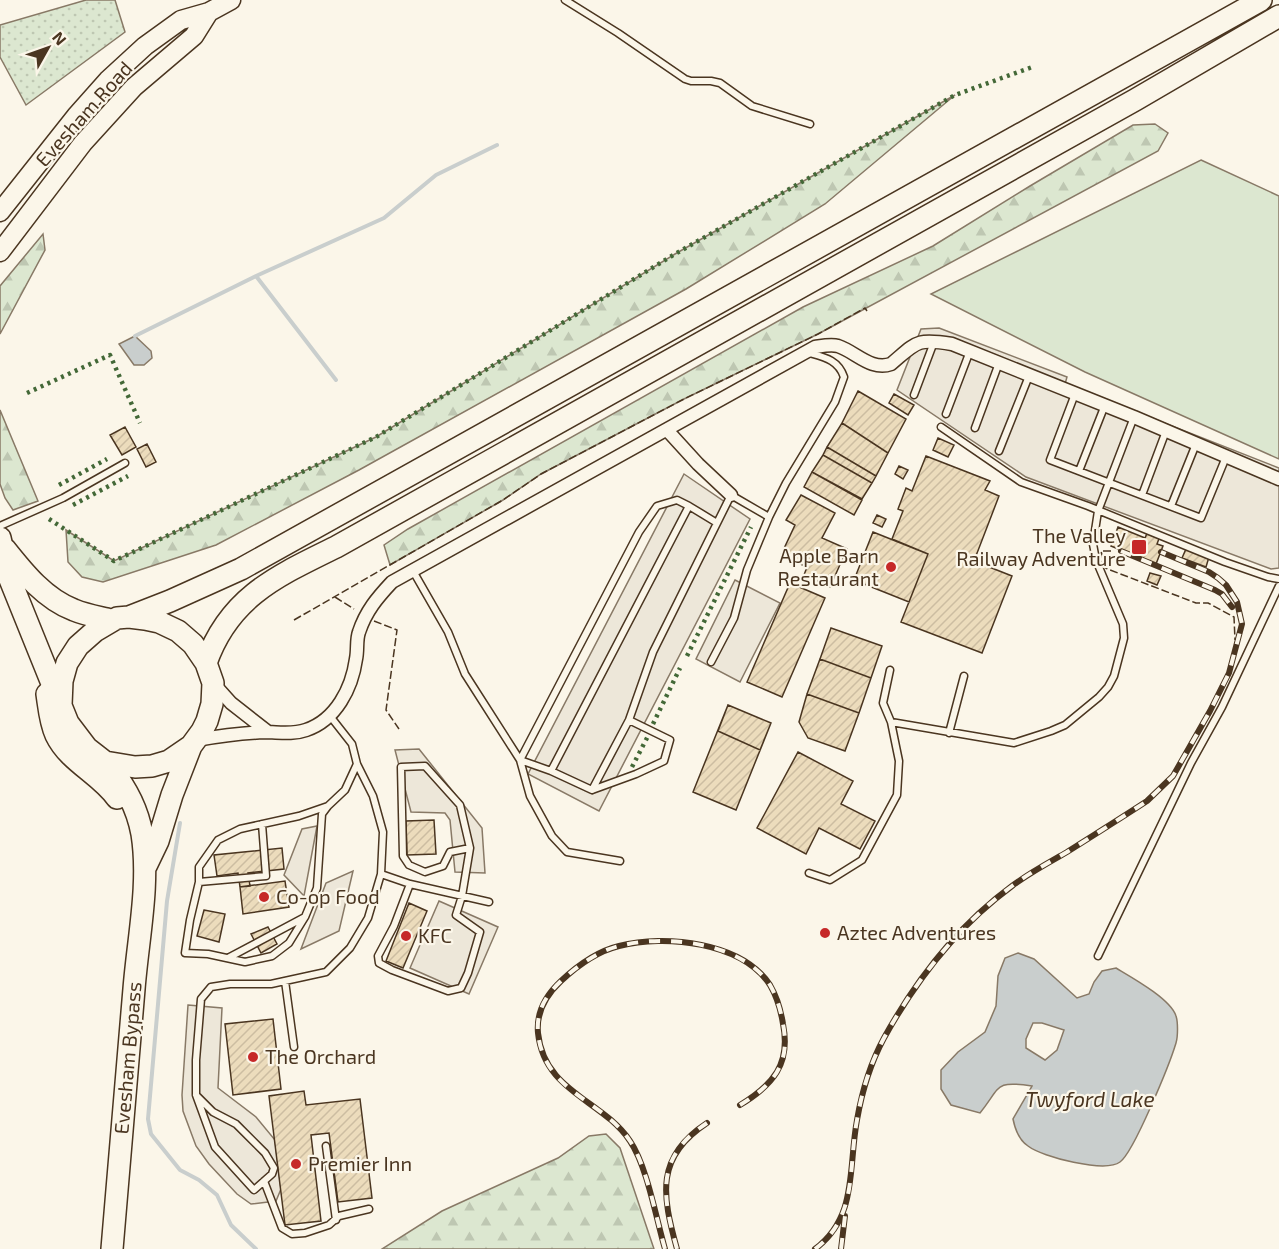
<svg xmlns="http://www.w3.org/2000/svg" width="1279" height="1249" viewBox="0 0 1279 1249" font-family="'Exo 2',sans-serif">
  <style>
    .grass { fill: #dce7d0; stroke: #887966; stroke-width: 1.5 }
    .forest { fill: url(#forest-firs); stroke: #887966; stroke-width: 1.5 }
    .park { fill: url(#park-dots); stroke: #887966; stroke-width: 1.5 }
    .parking { fill: #ede7d9; stroke: #887966; stroke-width: 1.5 }
    .water { fill: #c9cecd; stroke: #887966; stroke-width: 1.5; fill-rule: evenodd }
    .lines { fill: none; stroke-linecap: round; stroke-linejoin: round }
    .stream { stroke: #c9cecd; stroke-width: 4 }
    .building { fill: url(#building-hatch); stroke: #4a3520; stroke-width: 1.5 }
    .service-casing { stroke: #4a3520; stroke-width: 9 }
    .minor-casing { stroke: #4a3520; stroke-width: 15 }
    .secondary-casing { stroke: #4a3520; stroke-width: 21 }
    .trunk-casing { stroke: #4a3520; stroke-width: 24 }
    .service { stroke: #fbf6e9; stroke-width: 6 }
    .minor { stroke: #fbf6e9; stroke-width: 12 }
    .secondary { stroke: #fbf6e9; stroke-width: 18 }
    .trunk { stroke: #fbf6e9; stroke-width: 21 }
    .rail-casing { stroke: #4a3520; stroke-width: 6 }
    .rail { stroke: #fbf6e9; stroke-width: 4; stroke-dasharray: 11; stroke-linecap: butt }
    .hedge { stroke: #436837; stroke-width: 4.5; stroke-dasharray: 3 4.5; stroke-linecap: butt }
    .fence { stroke: #4a3520; stroke-width: 1.5; stroke-dasharray: 8 3; stroke-linecap: butt }
    .poi-dot { fill: #c62828; stroke: #fbf6e9; stroke-width: 2 }
    .labels { text-anchor: middle; stroke-width: 4.5; stroke-linejoin: round; paint-order: stroke }
    .street-label { font-size: 20px; fill: #4a3520; stroke: #fbf6e9 }
    .poi-label { font-size: 20px; fill: #4a3520; stroke: #fbf6e9; text-anchor: start }
    .water-label { font-size: 21px; font-style: italic; fill: #4a3520; stroke: #fbf6e9 }
  </style>
  <defs>
    <pattern id="forest-firs" width="22" height="20" patternUnits="userSpaceOnUse" patternTransform="scale(1.5)"><rect width="22" height="20" fill="#dce7d0"/><path d="M5 1l3.5 6h-7zM16 11l3.5 6h-7z" fill="#bec7b2"/></pattern>
    <pattern id="park-dots" width="8" height="8" patternUnits="userSpaceOnUse" patternTransform="scale(1.5)"><rect width="8" height="8" fill="#dce7d0"/><path d="M2 2h.1M6 6h.1" fill="none" stroke="#bec7b2" stroke-width="1.8" stroke-linecap="round"/></pattern>
    <pattern id="building-hatch" width="6" height="6" patternUnits="userSpaceOnUse" patternTransform="scale(1.5)"><rect width="6" height="6" fill="#ecdcbc"/><path d="M-1 1l2-2M0 6l6-6M5 7l2-2" fill="none" stroke="#ccbda1"/></pattern>
  </defs>
  <rect width="100%" height="100%" fill="#fbf6e9"/>
  <path class="grass" d="M1201,160L1279,196V459L1085,372L931,294Z"/>
  <path class="forest" d="M955,95L825,204L686,289L359,470L216,545L103,582L82,577L68,562L66,530L114,561L376,437L675,254Z
    M1155,124L1168,133L1158,151L818,334L684,399L541,474L503,500L390,565L384,545L408,529L803,307L933,246L1030,186L1133,125Z
    M43,234L45,250L0,334V286Z
    M0,410L38,501L13,510L5,498L0,484Z
    M606,1134L620,1148L654,1249H382L442,1211L558,1158L589,1136Z"/>
  <path class="park" d="M86,0H115L125,32L26,105L0,57V25Z"/>
  <path class="parking" d="M939,328L1067,377L1065,384L1279,468V568L1271,569L1026,477L897,390L921,329Z
    M684,474L750,519L599,811L528,774Z
    M735,580L780,603L740,682L696,659Z
    M419,749L482,828L485,873L455,872L450,820L445,813L411,812L395,750Z
    M317,826L304,896L284,875L302,829Z
    M353,871L339,931L301,949L326,883Z
    M439,901L498,927L469,994L410,968Z
    M188,1005L222,1008L218,1088L256,1117L275,1140L281,1189L276,1201L251,1204L237,1194L209,1164L196,1146L183,1111L182,1095Z"/>
  <path class="water" d="M135,336L151,351L152,358L144,365H134L119,344Z
    M1018,953L1034,959L1077,998L1089,994L1094,982L1102,971L1116,968C1131,977 1171,999 1176,1016C1178,1022 1178,1036 1176,1043C1170,1063 1134,1152 1120,1162C1105,1173 1042,1157 1028,1146C1019,1140 1015,1129 1013,1119L1032,1086C994,1080 1001,1087 980,1113L951,1105L941,1089V1070L958,1052L985,1032L996,1006L998,976L1005,958ZM1033,1023H1042L1064,1030L1057,1050L1045,1060L1026,1048V1039Z"/>
  <g class="lines">
    <path class="stream" d="M256,276L336,380
      M135,336L256,276L384,218L436,175L497,145
      M180,823L167,901L148,1119L151,1134L180,1170L199,1180L217,1195L231,1225L256,1249"/>
  </g>
  <path class="building" d="M858,391L906,419L888,453L842,423Z
    M894,394L914,405L908,415L889,403Z
    M842,423L888,453L876,476L827,447Z
    M125,427L136,447L122,455L110,435Z
    M938,438L954,445L948,457L933,450Z
    M147,444L156,462L146,467L137,449Z
    M827,447L876,476L872,483L823,455Z
    M823,455L872,483L862,499L812,472Z
    M926,456L990,481L985,490L999,496L974,561L1012,576L982,653L901,622L928,554L892,539L903,511L898,509L906,488L912,491Z
    M899,466L908,470L903,479L895,474Z
    M812,472L862,500L854,515L804,487Z
    M801,495L835,513L822,538L847,549L830,587L804,575L807,567L781,555L795,525L786,520Z
    M877,515L886,519L882,527L873,523Z
    M1118,527L1145,538L1148,531L1160,536L1157,544L1163,546L1156,564L1111,546Z
    M873,532L928,554L909,602L854,580Z
    M1186,549L1209,557L1206,567L1182,558Z
    M1150,573L1161,576L1157,585L1147,581Z
    M790,583L825,598L782,697L747,682Z
    M831,628L882,646L871,678L820,659Z
    M820,659L871,678L859,713L807,694Z
    M807,694L859,713L845,751L808,738L799,722Z
    M728,705L771,723L736,810L693,792Z
    M728,705L771,723L760,750L718,731Z
    M798,752L853,781L841,804L875,821L860,849L819,828L806,854L757,828Z
    M434,820L436,854L407,855L406,821Z
    M282,848L284,869L248,873L250,886L240,887L238,873L217,876L214,855Z
    M285,881L289,907L243,914L240,887Z
    M409,903L427,911L403,968L386,961Z
    M204,910L225,914L219,942L197,936Z
    M268,927L277,944L261,953L251,934Z
    M273,1019L281,1089L233,1095L225,1024Z
    M304,1091L306,1105L360,1099L372,1198L338,1202L329,1133L311,1135L321,1221L285,1225L269,1096Z"/>
  <g class="lines">
    <defs>
      <path id="service" d="M565,0L618,33L685,79L691,81H711L720,83L752,106L810,124
        M1075,394L1050,460L1201,518L1226,457
        M914,395L934,342
        M946,414L970,351
        M941,427L1021,482L1088,506L1225,562L1268,577L1279,579
        M975,428L999,363
        M999,451L1029,376
        M1079,471L1105,405
        M1142,495L1166,431
        M1171,506L1196,444
        M717,523L689,506L551,771L592,790L629,720L653,652L731,495L769,517
        M0,526L63,498L125,463
        M413,571L448,632L465,674L520,760L530,796L552,836L567,852L620,861
        M711,662L734,618L747,570L769,517L786,483L835,402L844,377C838,359 823,357 806,352
        M891,722L1014,743L1051,731L1065,725L1099,697L1108,687L1114,676L1124,638L1123,624L1096,560L1093,544L1098,511L1134,417
        M949,733L964,676
        M551,771L520,760L639,532L657,506L677,500L689,506
        M592,790L636,774L664,761L670,740L629,720
        M328,806L299,816L240,829L218,840L199,867V882L190,920L185,953L208,954L245,962L272,956L289,943L305,917L317,888L322,814L328,806L345,790L357,764
        M809,873L830,880L862,860L897,795L899,761L891,722L883,703L890,670
        M381,874L410,884L489,902
        M199,882L266,876L262,824
        M410,884L394,926L378,956L379,963L392,970L448,991L461,988L468,973L480,932L456,915L462,896L470,848L460,805L425,766L401,767L403,856L409,865L425,872L443,866L450,852L470,848
        M1098,956L1191,763L1222,707L1279,586
        M228,958L305,917
        M285,981L294,1047
        M196,1095L213,1112L236,1124L265,1153L274,1168L272,1174L254,1190L215,1147L196,1095V1060L201,999L211,987L230,984H271L326,972L350,948L368,918L381,874L383,832L373,796L357,764L352,744L330,716
        M326,1146L336,1220
        M264,1181L282,1228L292,1234L305,1233L329,1225L339,1216L369,1209"/>
      <path id="minor" d="M667,430L698,464L731,495
        M214,684L231,703L268,732
        M196,740C219,736 241,733 265,732C278,732 292,735 306,730C336,720 352,688 356,659C358,650 356,640 359,632C366,611 377,598 392,582L815,347C822,346 831,344 838,346C856,352 871,371 891,364C917,342 916,338 952,344L1134,417L1279,479"/>
      <path id="secondary" d="M0,212L76,116L108,80L145,46L181,20L209,12L231,0
        M0,252L83,143L134,87L194,36L209,12"/>
      <path id="trunk" d="M0,538L9,577L68,723L87,748L105,762L135,767L152,766L169,761L191,746L202,731L207,721L212,704L213,683L206,663L193,644L178,631L159,622L145,619L129,617L117,618L95,631L78,646L67,663L62,681L61,705
        M5,549C24,573 45,599 74,610C86,615 99,617 111,620
        M129,617L170,601L241,569L1261,0
        M206,663C229,597 277,576 336,547L1135,100L1279,16
        M47,694C49,707 50,722 56,735C69,762 100,774 117,798
        M105,762C123,782 137,806 142,834C150,884 138,938 134,989C126,1075 119,1162 112,1249
        M146,866L158,841L172,795L191,746"/>
    </defs>
    <use href="#service" class="service-casing"/>
    <use href="#minor" class="minor-casing"/>
    <use href="#secondary" class="secondary-casing"/>
    <use href="#trunk" class="trunk-casing"/>
    <use href="#service" class="service"/>
    <use href="#minor" class="minor"/>
    <use href="#secondary" class="secondary"/>
    <use href="#trunk" class="trunk"/>
    <defs>
      <path id="rail" d="M1121,551L1215,590L1222,594L1232,607
        M665,1249C656,1218 647,1166 630,1141C603,1100 544,1092 538,1033C536,1011 546,995 561,981C577,966 598,951 619,946C665,934 742,942 770,985C777,997 781,1011 783,1024C791,1064 773,1085 740,1105
        M677,1249C662,1195 655,1157 707,1123
        M815,1249C858,1217 848,1168 857,1120C862,1091 870,1064 884,1038C916,980 959,925 1012,886C1029,873 1048,863 1067,852C1094,835 1121,818 1147,801L1173,776L1210,711L1229,673L1242,624L1237,602L1226,585L1218,578L1209,572L1161,552
        M841,1249L845,1216"/>
    </defs>
    <use href="#rail" class="rail-casing"/>
    <use href="#rail" class="rail"/>
    <path class="hedge" d="M27,393L110,355L140,423
      M59,485L107,459
      M73,505L128,476
      M49,519L114,561L376,437L675,254L955,95L1035,66
      M687,656L751,527
      M653,724L680,668
      M632,767L648,736"/>
    <path class="fence" d="M1111,551H1101L1105,568L1196,603H1208L1234,617L1235,640
      M335,597L354,609
      M294,620L503,500L541,474L684,399L818,334L865,308L867,311
      M374,621L397,630L386,710L399,729"/>
  </g>
  <g class="poi-dot">
    <rect x="1131" y="539" width="16" height="16" rx="3"/>
    <circle cx="891" cy="567" r="6"/>
    <circle cx="264" cy="897" r="6"/>
    <circle cx="825" cy="933" r="6"/>
    <circle cx="406" cy="936" r="6"/>
    <circle cx="253" cy="1057" r="6"/>
    <circle cx="296" cy="1164" r="6"/>
  </g>
  <g class="labels">
    <g class="street-label">
      <text transform="translate(84 114) rotate(-48)" y="7">Evesham Road</text>
      <text transform="translate(128 1058) rotate(-85)" y="7">Evesham Bypass</text>
    </g>
    <g class="poi-label">
      <text x="1126" y="543" text-anchor="end">The Valley<tspan x="1126" dy="23">Railway Adventure</tspan></text>
      <text x="879" y="563" text-anchor="end">Apple Barn<tspan x="879" dy="23">Restaurant</tspan></text>
      <text x="276" y="904">Co-op Food</text>
      <text x="837" y="940">Aztec Adventures</text>
      <text x="418" y="943">KFC</text>
      <text x="265" y="1064">The Orchard</text>
      <text x="308" y="1171">Premier Inn</text>
    </g>
    <g class="water-label">
      <text x="1090" y="1107">Twyford Lake</text>
    </g>
  </g>
  <g transform="translate(48 48) rotate(50)" stroke="#fbf6e9" stroke-width="4.5" paint-order="stroke">
  <path d="M0-4.5L10 22L0 15L-10 22Z" fill="#4a3520"/>
  <text y="-9" font-size="16" font-weight="bold" text-anchor="middle" fill="#4a3520">N</text>
  </g>
</svg>
